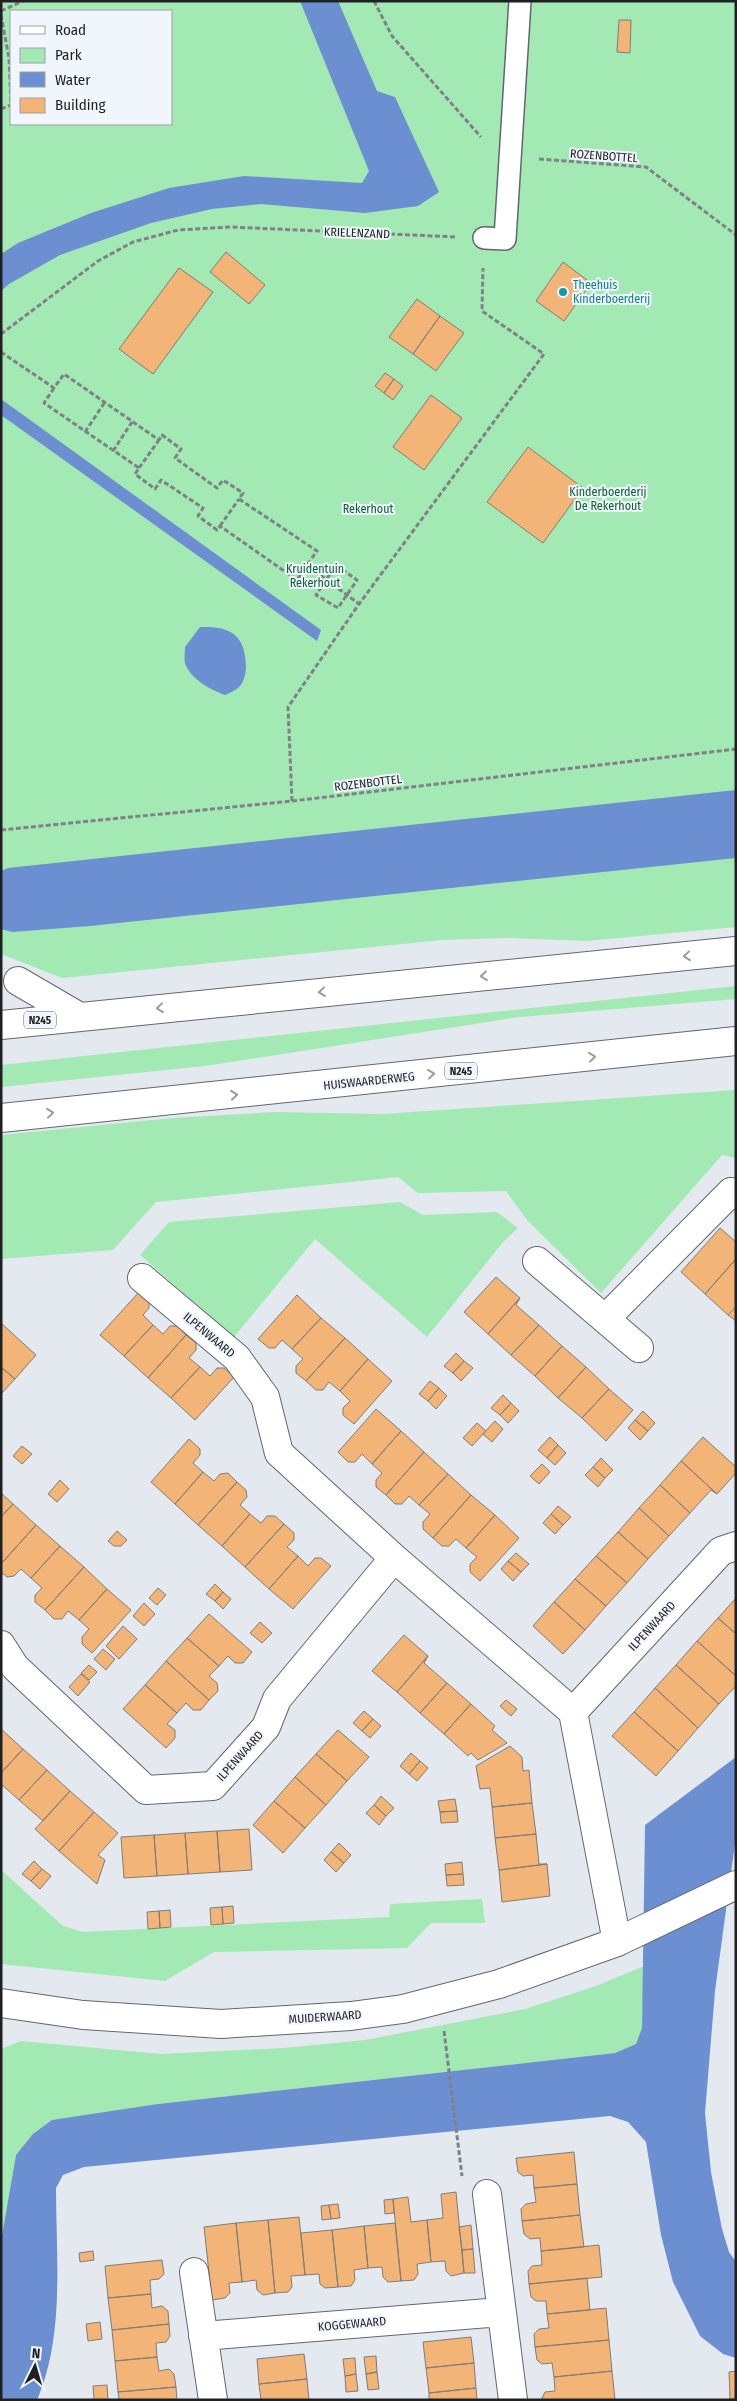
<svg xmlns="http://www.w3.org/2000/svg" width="737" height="2401" viewBox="0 0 737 2401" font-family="'Fira Sans Condensed',sans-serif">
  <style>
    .green { fill: #a2e9b4; fill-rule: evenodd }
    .water { fill: #6c8fd1 }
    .building { fill: #f2b477; stroke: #817c76 }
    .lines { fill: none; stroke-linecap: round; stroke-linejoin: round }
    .lane-casing { stroke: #63676d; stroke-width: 24 }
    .street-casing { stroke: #63676d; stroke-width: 30 }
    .secondary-casing { stroke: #63676d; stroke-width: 30 }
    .highway-casing { stroke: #63676d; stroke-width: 30 }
    .path { stroke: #7e8286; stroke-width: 3; stroke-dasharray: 5 2.5; stroke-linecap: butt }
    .lane { stroke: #fff; stroke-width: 21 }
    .street { stroke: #fff; stroke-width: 28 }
    .secondary { stroke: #fff; stroke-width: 28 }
    .highway { stroke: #fff; stroke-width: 28 }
    .oneway { stroke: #9a9b9c }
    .culture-dot { fill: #0f9aa8; stroke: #f1f6fd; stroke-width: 2 }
    .labels { text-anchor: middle; stroke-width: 4; stroke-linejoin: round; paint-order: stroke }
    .shield { fill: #f1f6fd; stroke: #5d6064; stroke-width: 1 }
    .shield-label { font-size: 11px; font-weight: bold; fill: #1e2022 }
    .street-label { font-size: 12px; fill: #1e2022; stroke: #f1f6fd }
    .culture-label { font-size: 12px; fill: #0d838f; stroke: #f1f6fd; text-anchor: start }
    .park-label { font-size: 12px; fill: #0d6231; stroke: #f1f6fd }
  </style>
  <rect width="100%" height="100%" fill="#e4e9ef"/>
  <path class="green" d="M1,1H736V927L587,941L509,938L442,940L62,978L1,954ZM11,11H171V124H11Z
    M736,986V999L520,1017L205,1066L1,1087V1065Z
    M736,1090V1158L722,1155L601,1293L527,1220L506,1191L418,1193L398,1177L156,1202L113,1250L1,1259V1135L173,1118L276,1112L383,1114Z
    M400,1202L423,1215L497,1212L518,1228L503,1242L427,1337L315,1239L234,1337L140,1255L169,1222Z
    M1,1870L63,1926L83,1932L389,1917L390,1904L482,1899L485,1923H431L407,1948L214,1952L165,1981L1,1964Z
    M644,1966L642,2029L636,2044L615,2053L158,2104L16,2155L1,2241V2049L21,2041L161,2054L284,2048L365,2040L525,2009L596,1986Z"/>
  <path class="water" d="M300,1H338L377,91L395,97L439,192L418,206L365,213L261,204L212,209L151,223L60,255L9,284L1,291V254L18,243L91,213L169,188L244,176L362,183L369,171Z
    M1,399L321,630L317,641L1,415Z
    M200,627C230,626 245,634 246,666C246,673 244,682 239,687C235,691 229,693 225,695C211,690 190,679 185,663C184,659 185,652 185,647Z
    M736,790V858L90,926L12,932L1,929V871L8,868Z
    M736,1757V1836L715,1991L705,2113L711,2172L722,2229L729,2252L736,2262V2358L723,2354L700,2336L673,2282L661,2235L646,2142L628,2122L610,2116L84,2167L63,2175L56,2188C56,2257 65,2336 37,2400H1V2241L16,2155L33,2134L52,2120L158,2104L615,2053L636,2044L642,2028L645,1825Z"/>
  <path class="building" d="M619,20H631L630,53L617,52Z
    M226,252L265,285L249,304L210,272Z
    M563,262L591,283L564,321L536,301Z
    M179,268L213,292L153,374L119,349Z
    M417,299L440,316L413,354L389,337Z
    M440,316L464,333L436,371L413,354Z
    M385,373L394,379L384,393L375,386Z
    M394,379L403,386L393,400L384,393Z
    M431,395L462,418L424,470L393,447Z
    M528,447L583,488L543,543L487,502Z
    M720,1228L736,1242V1259L705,1294L681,1272Z
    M736,1259V1307L728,1315L705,1294Z
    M496,1277L520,1298L488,1334L464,1312Z
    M139,1292L149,1301V1308L143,1315L153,1325L124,1356L100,1335Z
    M297,1295L321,1318L292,1349L282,1340L275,1348H269L258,1339Z
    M520,1298L516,1305L539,1325L511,1355L488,1334Z
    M736,1307V1321L728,1315Z
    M321,1318L345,1338L306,1381L296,1373V1366L303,1359L292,1349Z
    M1,1323L36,1355L15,1379L1,1367Z
    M153,1325L163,1334L170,1326H177L186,1335L148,1378L124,1356Z
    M539,1325L562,1346L535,1376L511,1355Z
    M186,1335L196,1343V1350L189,1358L200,1367L171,1398L148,1378Z
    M345,1338L368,1359L340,1391L329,1382L323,1390H316L306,1381Z
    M562,1346L586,1367L558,1398L535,1376Z
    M456,1353L464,1361L453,1373L444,1366Z
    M368,1359L392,1381L354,1424L343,1415V1408L350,1401L340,1391Z
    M464,1361L473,1368L461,1381L453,1373Z
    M1,1367L15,1379L1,1394Z
    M200,1367L210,1376L217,1368H224L234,1377L195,1420L171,1398Z
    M586,1367L609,1389L582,1418L558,1398Z
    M430,1381L439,1388L428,1401L419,1394Z
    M439,1388L447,1396L436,1409L428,1401Z
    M609,1389L633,1410L606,1441L582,1418Z
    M503,1395L511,1403L500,1415L491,1408Z
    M511,1403L519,1411L508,1423L500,1415Z
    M376,1409L401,1431L372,1464L362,1454L355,1462H348L338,1452Z
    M643,1411L655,1423L648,1431L635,1420Z
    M635,1420L648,1431L640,1440L628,1428Z
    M495,1421L503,1429L492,1442L483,1434Z
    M477,1423L486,1431L472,1446L463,1438Z
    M401,1431L424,1452L386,1495L376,1487V1480L382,1473L372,1464Z
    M550,1437L558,1445L547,1458L538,1450Z
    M703,1437L736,1467V1473L717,1494L681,1461Z
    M189,1439L200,1449V1455L193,1463L203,1472L175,1504L151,1482Z
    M558,1445L566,1453L555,1465L547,1458Z
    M22,1446L32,1454L22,1464L13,1456Z
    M424,1452L448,1474L419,1505L409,1496L402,1504H395L386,1495Z
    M601,1458L613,1470L605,1478L593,1467Z
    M681,1461L717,1494L711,1490L690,1513L660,1485Z
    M542,1464L550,1472L539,1484L530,1476Z
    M593,1467L605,1478L598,1487L585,1475Z
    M203,1472L214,1481L220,1474L228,1473L237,1482L198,1525L175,1504Z
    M448,1474L471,1495L433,1538L423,1529V1522L430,1514L419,1505Z
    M60,1480L69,1489L57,1502L48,1494Z
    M237,1482L246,1490L247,1497L240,1505L250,1514L222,1546L198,1525Z
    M660,1485L690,1513L669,1536L639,1508Z
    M1,1493L13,1504L1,1517Z
    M471,1495L495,1515L466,1548L456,1539L449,1546H442L433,1538Z
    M13,1504L36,1525L1,1564V1517Z
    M558,1506L571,1517L563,1525L551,1514Z
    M639,1508L669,1536L648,1559L618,1532Z
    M250,1514L261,1523L267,1516H275L284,1524L245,1567L222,1546Z
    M551,1514L563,1525L555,1534L543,1523Z
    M495,1515L519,1538L480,1581L470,1572V1564L477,1557L466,1548Z
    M284,1524L294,1533V1540L287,1547L298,1556L269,1589L245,1567Z
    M36,1525L60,1546L31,1578L21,1569L14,1576L7,1577L1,1572V1564Z
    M117,1531L127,1540L121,1546H114L108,1541Z
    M618,1532L648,1559L627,1583L596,1556Z
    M60,1546L84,1567L45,1610L35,1602V1595L42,1588L31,1578Z
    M516,1553L529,1564L521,1572L508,1561Z
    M298,1556L308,1566L315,1558H321L331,1566L293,1609L269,1589Z
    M596,1556L627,1583L606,1606L575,1579Z
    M508,1561L521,1572L513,1581L501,1569Z
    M84,1567L107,1589L79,1620L68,1611L62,1619H54L45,1610Z
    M575,1579L606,1606L585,1630L554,1602Z
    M215,1584L223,1592L215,1601L206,1594Z
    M158,1588L166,1595L157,1605L149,1598Z
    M107,1589L131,1610L92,1653L82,1644V1637L89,1629L79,1620Z
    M223,1592L231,1599L223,1609L215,1601Z
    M736,1598V1634L718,1618Z
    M554,1602L585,1630L563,1654L533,1626Z
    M144,1603L155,1614L144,1626L133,1616Z
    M209,1614L252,1652L243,1663H235L228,1656L219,1666L187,1638Z
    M718,1618L736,1634V1676L697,1641Z
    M260,1622L272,1633L262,1643L250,1633Z
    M123,1626L137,1639L119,1659L106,1646Z
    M404,1635L428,1656L397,1692L372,1671Z
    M187,1638L219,1666L209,1676L217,1683L218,1691L209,1700L166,1661Z
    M697,1641L736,1676V1686L719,1704L676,1665Z
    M103,1649L115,1659L106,1670L94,1659Z
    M428,1656L424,1663L447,1683L420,1713L397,1692Z
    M166,1661L209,1700L201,1710H193L186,1703L177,1713L145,1685Z
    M89,1665L97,1672L89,1680L81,1673Z
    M676,1665L719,1704L698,1728L655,1688Z
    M81,1674L90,1682L78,1696L69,1687Z
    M447,1683L471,1704L444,1734L420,1713Z
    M145,1685L177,1713L167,1724L175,1730V1738L166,1748L123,1709Z
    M655,1688L698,1728L678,1751L634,1712Z
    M506,1700L517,1709L511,1716L500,1706Z
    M471,1704L495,1726L492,1730L507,1743L478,1760L471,1753L468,1756L444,1734Z
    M364,1711L373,1719L362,1731L353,1723Z
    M634,1712L678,1751L656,1776L612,1736Z
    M373,1719L381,1726L370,1738L362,1731Z
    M1,1729L23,1749L1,1773Z
    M338,1730L369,1757L347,1781L316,1754Z
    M510,1746L522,1757L523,1771L529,1770L532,1803L492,1807L490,1788L480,1789L476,1766Z
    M23,1749L47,1770L19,1800L1,1784V1773Z
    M411,1753L420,1761L409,1774L400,1766Z
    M316,1754L347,1781L326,1805L295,1777Z
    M420,1761L428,1768L417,1781L409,1774Z
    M47,1770L70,1791L43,1821L19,1800Z
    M295,1777L326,1805L305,1828L274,1801Z
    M70,1791L94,1812L59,1851L35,1829Z
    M381,1796L394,1808L386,1816L374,1805Z
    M455,1799L457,1811L440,1812L438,1801Z
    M274,1801L305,1828L283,1853L253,1825Z
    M532,1803L536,1834L495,1838L492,1807Z
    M374,1805L386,1816L379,1825L366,1813Z
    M457,1811L458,1822L441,1823L440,1812Z
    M94,1812L118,1833L98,1855L105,1860L97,1884L59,1851Z
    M249,1829L252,1870L220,1872L217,1831Z
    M217,1831L220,1872L188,1874L185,1833Z
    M185,1833L188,1874L157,1876L154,1835Z
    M536,1834L539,1864H547L499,1870L495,1838Z
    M154,1835L157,1876L124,1878L121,1837Z
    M339,1843L351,1855L344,1863L331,1852Z
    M331,1852L344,1863L336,1872L324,1860Z
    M34,1861L42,1869L31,1881L22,1874Z
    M462,1862L463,1874L446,1875L445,1864Z
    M547,1864L550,1896L502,1902L499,1870Z
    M42,1869L51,1876L40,1889L31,1881Z
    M463,1874L464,1885L447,1886L446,1875Z
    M233,1906L234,1923L223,1924L222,1907Z
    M222,1907L223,1924L211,1925L210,1908Z
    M170,1910L171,1927L160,1928L159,1911Z
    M159,1911L160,1928L148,1929L147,1912Z
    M574,2152L577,2184L534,2188L533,2175L523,2176L518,2172L516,2158Z
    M577,2184L580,2215L522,2221L521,2209L526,2204L536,2202L534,2188Z
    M456,2192L464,2273L451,2276L446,2271L445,2261L431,2262L427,2220L443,2218L441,2194Z
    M408,2197L411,2222L427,2220L431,2262L417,2264L418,2274L414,2280L401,2281L393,2199Z
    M393,2199L394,2213L385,2214L384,2200Z
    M338,2204L340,2218L331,2219L329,2205Z
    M329,2205L331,2219L322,2220L321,2206Z
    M580,2215L584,2247L541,2251L540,2238L530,2239L524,2234L522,2221Z
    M299,2217L305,2275L291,2276L292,2287L288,2292L275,2293L268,2220Z
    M268,2220L275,2293L263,2295L257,2290L256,2280L242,2282L236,2223Z
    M236,2223L242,2282L229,2283L230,2293L225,2298L212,2300L204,2227Z
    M395,2223L401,2281L388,2282L383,2277L382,2267L368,2268L364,2226Z
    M471,2225L473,2249L462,2250L459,2227Z
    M364,2226L368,2268L354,2270L355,2280L351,2286L338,2287L332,2230Z
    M332,2230L338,2287L325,2288L320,2284L319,2274L305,2275L301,2233Z
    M599,2245L602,2277L529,2284L528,2271L532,2266L542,2265L541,2251Z
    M473,2249L475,2273H464L462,2250Z
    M93,2251L94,2260L80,2262L79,2253Z
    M162,2260L164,2274L159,2279L150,2280L151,2294L108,2298L105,2266Z
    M587,2278L590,2310L547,2314L546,2301H536L531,2297L529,2284Z
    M151,2294L152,2308L162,2306L168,2311L169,2324L112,2330L108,2298Z
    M606,2308L609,2340L535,2347L534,2334L539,2329L549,2328L547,2314Z
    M100,2322L102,2339L88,2341L86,2324Z
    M169,2324L170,2336L166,2342L156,2343L157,2357L115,2361L112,2330Z
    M471,2337L474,2363L426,2368L423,2342Z
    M609,2340L612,2371L554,2377L552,2363L542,2364L537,2360L535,2347Z
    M304,2354L307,2379L259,2384L257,2359Z
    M376,2356L377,2372L366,2374L364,2357Z
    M157,2357L159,2371L169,2369L174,2374L176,2387L118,2392L115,2361Z
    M355,2358L356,2374L345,2376L343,2359Z
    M474,2363L476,2388L429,2393L426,2368Z
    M612,2371L615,2400H541L545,2392L555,2391L554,2377Z
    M736,2371V2399H730L729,2372Z
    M377,2372L379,2389L368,2390L366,2374Z
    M356,2374L358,2391L346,2392L345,2376Z
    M307,2379L309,2400H261L259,2384Z
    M107,2385L108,2400H94L93,2386Z
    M176,2387L177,2400H119L118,2392Z
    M476,2388L477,2400H429V2393Z"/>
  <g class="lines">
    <defs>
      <path id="lane" d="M484,238L505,239L520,1"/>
      <path id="street" d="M537,1261L639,1348
        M142,1278L237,1358L265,1397L279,1453L394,1558L573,1712L617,1942
        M606,1318L731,1192L736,1195
        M1,1645L15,1667L146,1790L213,1786L266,1727L277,1699L394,1558
        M573,1712L721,1551L736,1546
        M487,2194L513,2400
        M194,2272L213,2400
        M203,2336L501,2312"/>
      <path id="secondary" d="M1,2003L83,2015L221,2024L351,2016L403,2009L499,1984L617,1942L736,1885"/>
      <path id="highway" d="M18,981L78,1016
        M1,1025L736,951
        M1,1118L736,1041"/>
    </defs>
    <use href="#lane" class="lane-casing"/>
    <use href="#street" class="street-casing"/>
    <use href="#secondary" class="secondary-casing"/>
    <use href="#highway" class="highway-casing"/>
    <path class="path" d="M374,1L392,36L481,137
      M1,11L23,1
      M1,15L9,58L11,104
      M1,109L11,105
      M539,159L646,167L736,235
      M1,334L98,261L133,242L178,230L230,227L457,237
      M1,352L54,388L64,374L159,440L162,435L181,449L175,458L217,488L223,480L243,493L239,499L317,551L307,565L359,604
      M54,388L44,403L139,468L135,474L155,489L161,480L203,508L198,516L217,530L220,526L297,580L307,565
      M85,432L105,402
      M113,451L132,422
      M139,468L159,440
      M220,526L239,499
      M336,565L357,580L338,608L316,595Z
      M292,801L288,707L359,604L544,354L482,311L483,268
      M1,830L292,801L736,749
      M444,2031L462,2176"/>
    <use href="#lane" class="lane"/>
    <use href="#street" class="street"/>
    <use href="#secondary" class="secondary"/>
    <use href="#highway" class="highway"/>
  </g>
  <defs><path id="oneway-chevron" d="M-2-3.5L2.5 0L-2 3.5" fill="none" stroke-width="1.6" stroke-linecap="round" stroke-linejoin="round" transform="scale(1.25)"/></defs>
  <g class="oneway">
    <use href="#oneway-chevron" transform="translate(687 956) rotate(174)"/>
    <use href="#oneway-chevron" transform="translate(484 976) rotate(174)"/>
    <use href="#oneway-chevron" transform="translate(322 992) rotate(174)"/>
    <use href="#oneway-chevron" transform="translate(160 1008) rotate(174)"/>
    <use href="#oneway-chevron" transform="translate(592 1057) rotate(-6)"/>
    <use href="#oneway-chevron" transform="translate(431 1074) rotate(-6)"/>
    <use href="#oneway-chevron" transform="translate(234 1095) rotate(-6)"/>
    <use href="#oneway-chevron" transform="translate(50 1113) rotate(-6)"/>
  </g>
  <circle class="culture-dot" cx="563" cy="292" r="5"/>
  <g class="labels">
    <g class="shield">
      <rect x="24" y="1011.5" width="32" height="17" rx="4"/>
      <rect x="445" y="1062.5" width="32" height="17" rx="4"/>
    </g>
    <g class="shield-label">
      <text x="40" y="1024">N245</text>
      <text x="461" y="1075">N245</text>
    </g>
    <g class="street-label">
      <text transform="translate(604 156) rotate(4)" y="4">ROZENBOTTEL</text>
      <text transform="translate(357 233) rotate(2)" y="4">KRIELENZAND</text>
      <text transform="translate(368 783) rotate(-7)" y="4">ROZENBOTTEL</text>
      <text transform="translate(369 1081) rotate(-6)" y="4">HUISWAARDERWEG</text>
      <text transform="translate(209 1335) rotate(40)" y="4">ILPENWAARD</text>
      <text transform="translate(652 1626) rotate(-47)" y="4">ILPENWAARD</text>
      <text transform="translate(240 1756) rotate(-48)" y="4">ILPENWAARD</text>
      <text transform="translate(325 2017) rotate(-4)" y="4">MUIDERWAARD</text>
      <text transform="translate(352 2324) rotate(-5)" y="4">KOGGEWAARD</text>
    </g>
    <g class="culture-label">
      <text x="573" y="289">Theehuis<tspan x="573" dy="14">Kinderboerderij</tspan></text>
    </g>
    <g class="park-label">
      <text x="608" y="496">Kinderboerderij<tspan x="608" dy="14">De Rekerhout</tspan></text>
      <text x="368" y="513">Rekerhout</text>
      <text x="315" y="573">Kruidentuin<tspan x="315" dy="14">Rekerhout</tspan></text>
    </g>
  </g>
  <rect width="737" height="2401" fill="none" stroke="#1e2022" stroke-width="5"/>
  <rect x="10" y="10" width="162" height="115" fill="#f1f6fd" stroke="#9da0a5"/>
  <rect x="20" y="26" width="25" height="8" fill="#ffffff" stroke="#9da0a5"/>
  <text x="55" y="35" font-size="15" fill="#1e2022">Road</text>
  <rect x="20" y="48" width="25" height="15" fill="#a2e9b4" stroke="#9da0a5"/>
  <text x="55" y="60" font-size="15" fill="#1e2022">Park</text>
  <rect x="20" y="72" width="25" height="15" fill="#6c8fd1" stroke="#9da0a5"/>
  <text x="55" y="85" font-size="15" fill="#1e2022">Water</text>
  <rect x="20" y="98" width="25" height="15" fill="#f2b477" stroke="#9da0a5"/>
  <text x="55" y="110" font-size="15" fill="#1e2022">Building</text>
  <g transform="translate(35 2366) rotate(5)" stroke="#f1f6fd" stroke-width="4" paint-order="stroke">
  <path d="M0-4L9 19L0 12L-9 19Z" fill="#1e2022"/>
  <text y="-8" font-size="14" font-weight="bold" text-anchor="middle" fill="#1e2022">N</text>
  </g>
</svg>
